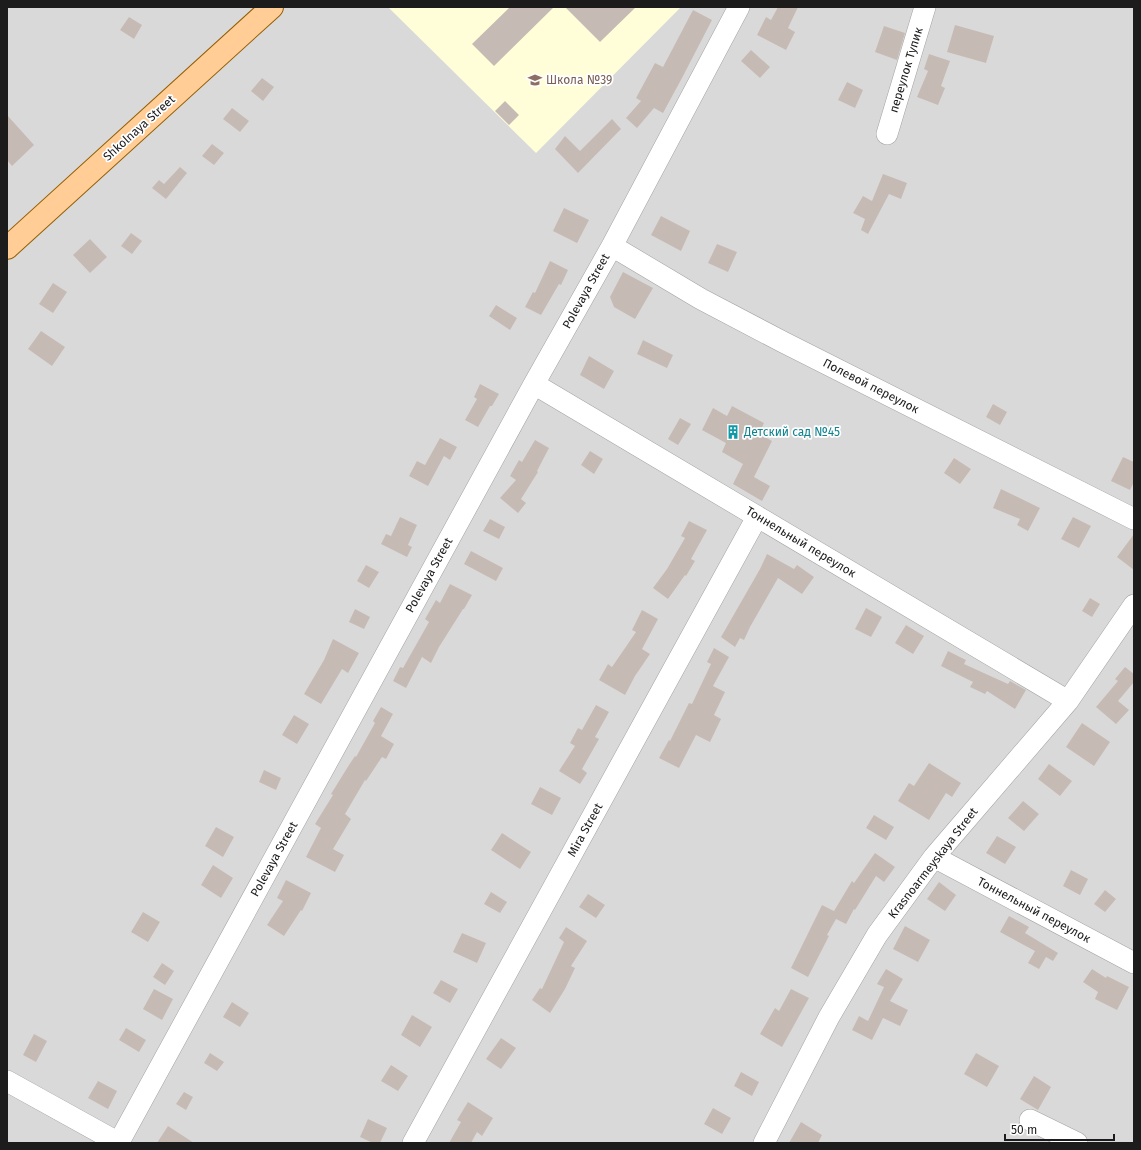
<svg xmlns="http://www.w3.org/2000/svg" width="1141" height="1150" viewBox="0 0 1141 1150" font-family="'Fira Sans',sans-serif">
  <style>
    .residential { fill: #dad9d9 }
    .education { fill: #fffed9 }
    .building { fill: #c6bbb4 }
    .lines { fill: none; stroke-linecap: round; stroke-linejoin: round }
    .minor-casing { stroke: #a3a3a3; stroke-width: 22 }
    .major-casing { stroke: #945d00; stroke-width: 24 }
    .minor { stroke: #fff; stroke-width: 21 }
    .major { stroke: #ffcd95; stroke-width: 22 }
    .labels { text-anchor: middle; stroke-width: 3.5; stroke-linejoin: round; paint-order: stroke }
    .street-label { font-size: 12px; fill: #1c1c1c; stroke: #fff }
    .education-label { font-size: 12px; fill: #785e54; stroke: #fff; text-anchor: start }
    .culture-label { font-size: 12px; fill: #0d838f; stroke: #fff; text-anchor: start }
  </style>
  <rect width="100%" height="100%" fill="#eee9e1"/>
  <path class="residential" d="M7,7H1134V1143H7Z"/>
  <path class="education" d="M388,7H681L536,153Z"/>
  <path class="building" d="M510,7H554L494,66L472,44Z
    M565,7H636L600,42Z
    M778,7H798L788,28L795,32L786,50L757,35L766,17L771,20Z
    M693,10L712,20L682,78L663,113L654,108L637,128L626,118L641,101L636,98L655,63L663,67Z
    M129,17L142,25L134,39L120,30Z
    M955,25L994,36L986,63L947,52Z
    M884,26L905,33L897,60L875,52Z
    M751,50L770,67L760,78L741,61Z
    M929,54L950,61L941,86L945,88L938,105L917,97L928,71L924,69Z
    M262,78L274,87L263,101L251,91Z
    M847,82L863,90L855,108L838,100Z
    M505,101L519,115L509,125L495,111Z
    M232,108L249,121L240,132L223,119Z
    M7,115L34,145L12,166L7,160Z
    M612,119L621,129L578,173L555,149L565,136L580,151Z
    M212,144L224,153L214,165L202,156Z
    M180,167L187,173L166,199L152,188L159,180L164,184Z
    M883,174L907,183L901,199L889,194L868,234L861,230L865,219L853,213L863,196L872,201Z
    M564,208L589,220L577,243L553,231Z
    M661,216L690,231L681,251L651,235Z
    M131,233L142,241L132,254L121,246Z
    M90,239L107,257L90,273L73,255Z
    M717,244L737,252L728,272L708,263Z
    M550,261L568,270L561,285L559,284L541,315L525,307L533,292L535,293Z
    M623,272L653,288L635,319L614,307L610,297Z
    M53,283L67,292L53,313L39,304Z
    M496,305L517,318L510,330L489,316Z
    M41,331L65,347L52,366L28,349Z
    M643,340L673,355L667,368L637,354Z
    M589,356L614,371L604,389L580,375Z
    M480,384L499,394L492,406H490L478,427L465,420L477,399L474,397Z
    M993,404L1007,412L1000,425L986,417Z
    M732,406L764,423L759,434L772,441L754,477L770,486L762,501L733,484L743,464L722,452L726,443L702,430L713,408L727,416Z
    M680,418L691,424L678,445L668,439Z
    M440,438L457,447L450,460L444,456L428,486L409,476L417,461L425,465Z
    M535,440L549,448L537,471L538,472L521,499L526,503L518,513L500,498L516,480L510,476L519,460L522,462Z
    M590,451L603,459L594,474L581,465Z
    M1123,457L1134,462V482L1130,490L1111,481Z
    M954,458L971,469L960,484L944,473Z
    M1001,489L1040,508L1028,531L1017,525L1020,519L993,508Z
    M400,517L417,525L408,545L412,547L407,557L381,544L386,534L391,536Z
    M1073,517L1091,526L1079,548L1061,539Z
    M490,519L505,527L499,539L483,531Z
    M689,521L707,530L691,559L695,561L686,576L685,575L668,599L653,588L667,569L685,538L681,536Z
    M1134,534V570L1117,557Z
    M471,551L503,568L496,581L464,564Z
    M767,554L794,569L797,565L814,577L802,594L778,578L750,627L744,640L740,638L735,647L721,637L760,569Z
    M366,565L379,572L369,588L357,581Z
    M450,584L472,595L464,609H463L439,647L431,663L422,657L406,688L393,681L400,667L403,668L429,622L425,619L436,600L440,603Z
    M1090,598L1100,604L1092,617L1082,611Z
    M866,608L882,617L871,637L855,629Z
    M355,609L370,617L364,629L349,622Z
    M642,610L658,619L642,649L650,654L635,676L625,695L599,680L608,664L612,667L636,632L632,630Z
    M906,625L924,636L913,654L895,643Z
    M333,639L359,653L348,673L342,669L321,704L304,694L324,660Z
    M714,648L729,657L713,686L725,692L714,715L721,719L710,742L696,735L679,768L659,758L669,740L670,741L689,703L692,704L711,664L707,662Z
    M948,651L966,660L964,664L1008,684L1010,681L1026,690L1015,709L987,691L985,694L970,687L973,682L941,666Z
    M1125,667L1134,674V682L1118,701L1129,710L1116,724L1096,707L1118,681L1115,679Z
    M596,705L609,712L595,737L599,739L582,769L587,773L580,784L559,771L575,746L570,743L578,728L582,730Z
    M381,707L393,714L381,736L394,744L386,759L382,757L366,781L365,780L345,814L351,819L333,849L344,855L335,872L306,857L321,828L315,824L333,795L331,794L349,765L355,756L356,757L375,723L373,721Z
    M294,715L309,724L297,744L282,735Z
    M1082,723L1110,742L1094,766L1066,747Z
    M929,763L961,783L952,797L946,793L929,820L898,801L909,783L914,786Z
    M1049,764L1072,781L1060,796L1038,779Z
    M264,770L281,778L276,790L259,782Z
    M540,787L561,798L552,815L531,804Z
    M1023,801L1039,814L1024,831L1008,818Z
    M874,815L894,827L886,840L866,828Z
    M216,827L234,837L223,857L205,846Z
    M502,833L531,852L520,869L491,850Z
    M997,836L1016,847L1005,864L986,853Z
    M875,853L895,867L884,882L876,876L855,910L854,909L846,924L836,919L827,935L829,936L808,977L791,968L822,905L834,911L852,881L854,883Z
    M213,865L233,878L221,898L201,885Z
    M1071,870L1088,879L1080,895L1063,886Z
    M286,880L311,893L302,911L301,910L284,936L267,925L283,901L277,898Z
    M939,882L956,895L945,911L927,899Z
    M1105,890L1116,899L1105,912L1094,904Z
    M491,892L507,902L500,913L484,904Z
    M588,894L605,905L596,918L579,907Z
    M143,912L160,922L148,942L131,932Z
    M1009,916L1029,927L1025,933L1058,953L1053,961L1046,957L1039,969L1028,963L1035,951L1000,932Z
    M905,926L930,940L918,962L893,949Z
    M566,927L587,941L571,966L575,968L565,989L550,1013L532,1000L540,988L542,989L564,942L559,938Z
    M462,933L486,943L477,963L453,952Z
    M162,963L174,971L165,985L153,977Z
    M886,969L903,979L890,1001L908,1010L900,1026L883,1018L872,1040L852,1030L859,1016L868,1021L884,987L877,984Z
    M1092,969L1106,978L1107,976L1129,987L1117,1010L1095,999L1098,992L1083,982Z
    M441,980L458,989L450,1003L433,993Z
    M154,989L173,999L162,1020L143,1009Z
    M791,989L809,998L782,1047L760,1034L775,1008L779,1011Z
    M232,1002L249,1013L240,1027L223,1017Z
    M412,1015L432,1027L420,1047L401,1035Z
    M126,1028L146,1040L139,1052L119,1040Z
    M34,1034L47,1041L36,1062L23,1055Z
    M501,1038L516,1048L501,1069L486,1059Z
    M210,1053L224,1062L217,1071L204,1063Z
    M976,1053L999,1066L987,1087L964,1074Z
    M391,1065L408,1076L398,1091L381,1081Z
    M741,1072L759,1082L752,1096L734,1086Z
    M1034,1076L1051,1087L1038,1110L1020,1099Z
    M98,1081L117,1091L108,1109L88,1098Z
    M184,1092L193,1097L186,1110L176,1104Z
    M468,1102L493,1118L482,1136L477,1132L471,1143H449L461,1122L457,1120Z
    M713,1108L731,1118L722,1134L704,1124Z
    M368,1119L387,1128L380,1143H373L360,1137Z
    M801,1122L822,1135L818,1143H789Z
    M168,1126L194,1143H157Z"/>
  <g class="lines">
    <defs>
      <path id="minor" d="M887,134L925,7
        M612,246L701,299L783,342L1134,519
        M534,384L1068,701
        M934,857L1134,963
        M7,1081L119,1143
        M1030,1120L1077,1143
        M119,1142L534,384L612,246L739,7
        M413,1143L757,517
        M764,1143L829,1017L877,935L934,857L1068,701L1134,605"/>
      <path id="major" d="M7,248L272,7"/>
    </defs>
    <use href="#minor" class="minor-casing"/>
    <use href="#major" class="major-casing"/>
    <use href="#minor" class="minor"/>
    <use href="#major" class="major"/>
  </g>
  <defs>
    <symbol id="school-bare" viewBox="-9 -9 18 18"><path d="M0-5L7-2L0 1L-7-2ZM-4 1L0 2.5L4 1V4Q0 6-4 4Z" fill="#8d6e63" stroke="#fff" stroke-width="2.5" paint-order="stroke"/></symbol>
    <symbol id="building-bare" viewBox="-9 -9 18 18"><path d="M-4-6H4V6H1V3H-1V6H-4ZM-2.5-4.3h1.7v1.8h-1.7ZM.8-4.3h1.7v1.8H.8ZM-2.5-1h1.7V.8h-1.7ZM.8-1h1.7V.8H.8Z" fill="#0f9aa8" stroke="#fff" stroke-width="2.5" paint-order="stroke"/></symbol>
  </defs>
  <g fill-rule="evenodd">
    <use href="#school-bare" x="525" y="70" width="20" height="20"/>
    <use href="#building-bare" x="723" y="422" width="20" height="20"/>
  </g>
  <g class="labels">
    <g class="street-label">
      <text transform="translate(906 70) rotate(-73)" y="4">переулок Тупик</text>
      <text transform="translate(139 128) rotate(-42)" y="4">Shkolnaya Street</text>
      <text transform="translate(586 291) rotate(-61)" y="4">Polevaya Street</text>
      <text transform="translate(871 386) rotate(27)" y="4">Полевой переулок</text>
      <text transform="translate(801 542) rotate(31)" y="4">Тоннельный переулок</text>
      <text transform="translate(429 575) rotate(-61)" y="4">Polevaya Street</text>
      <text transform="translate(585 830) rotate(-61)" y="4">Mira Street</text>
      <text transform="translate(274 859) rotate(-61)" y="4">Polevaya Street</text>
      <text transform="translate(933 863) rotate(-52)" y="4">Krasnoarmeyskaya Street</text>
      <text transform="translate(1034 910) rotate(28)" y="4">Тоннельный переулок</text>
    </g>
    <g class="education-label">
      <text x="546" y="84">Школа №39</text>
    </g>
    <g class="culture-label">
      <text x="744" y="436">Детский сад №45</text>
    </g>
  </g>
  <rect width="1141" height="1150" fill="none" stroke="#1c1c1c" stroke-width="16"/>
  <path d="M1005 1134v6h109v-6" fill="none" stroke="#1c1c1c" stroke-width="2"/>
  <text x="1011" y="1134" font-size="12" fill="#1c1c1c" stroke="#ffffff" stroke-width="3" paint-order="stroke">50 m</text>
</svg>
